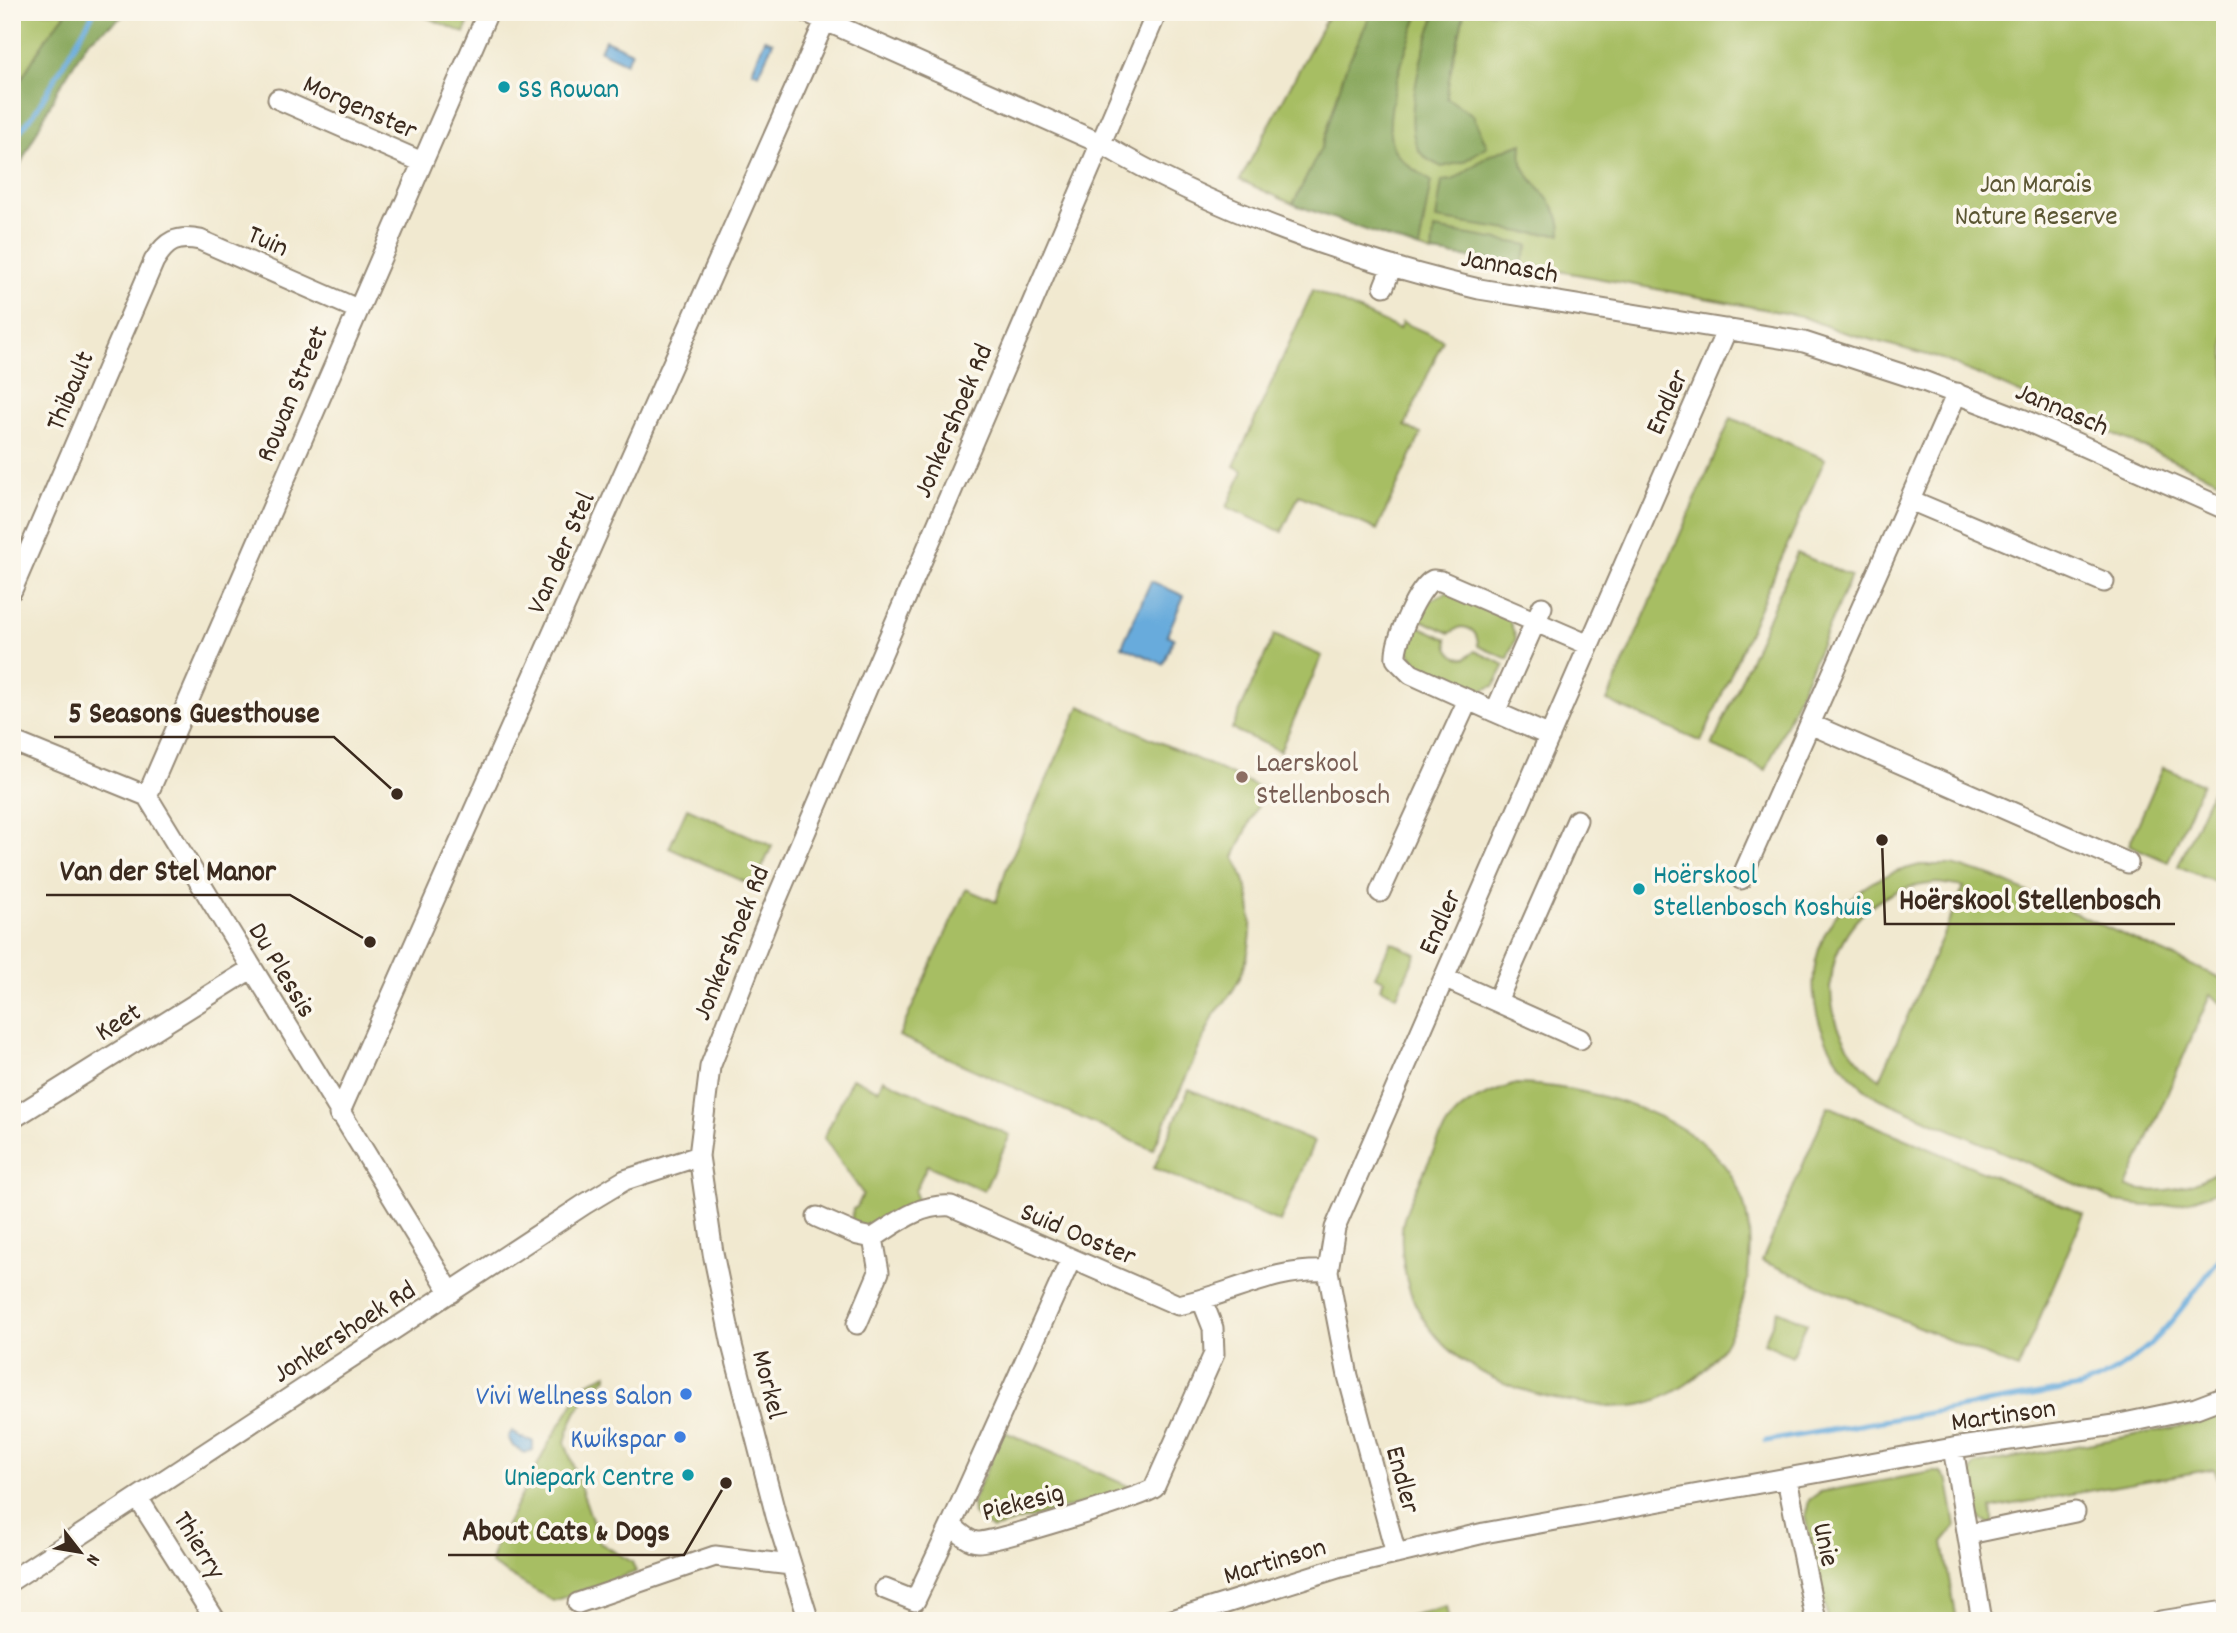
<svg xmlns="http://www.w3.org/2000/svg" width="2237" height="1633" viewBox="0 0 2237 1633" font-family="Dekko,sans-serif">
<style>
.green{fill:#a7be63;stroke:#717440;stroke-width:2;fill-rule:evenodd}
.forest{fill:#85a559;stroke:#60683c;stroke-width:2}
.water{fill:#67abdc;stroke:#516a7d;stroke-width:2}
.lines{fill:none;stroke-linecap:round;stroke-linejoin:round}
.stream{stroke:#67abdc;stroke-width:5}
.minor-casing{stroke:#968a77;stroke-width:23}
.minor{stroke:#fff;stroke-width:19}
.culture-dot{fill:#0f9aa8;stroke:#fbf7ec;stroke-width:2.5}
.education-dot{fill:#8d6e63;stroke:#fbf7ec;stroke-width:2.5}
.shop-dot{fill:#3f7fe0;stroke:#fbf7ec;stroke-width:2.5}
.labels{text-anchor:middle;stroke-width:7;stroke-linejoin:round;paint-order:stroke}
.culture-label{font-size:28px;fill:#0d838f;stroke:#fbf7ec;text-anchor:start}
.street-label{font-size:28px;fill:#3b2a1e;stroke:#fbf7ec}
.park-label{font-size:28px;fill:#5b5633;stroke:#fbf7ec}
.education-label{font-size:28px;fill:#785e54;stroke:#fbf7ec;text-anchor:start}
.shop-label{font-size:28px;fill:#366cbe;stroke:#fbf7ec;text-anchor:end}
.leader{fill:none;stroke:#3b2a1e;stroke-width:2.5}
.callout-dot{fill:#3b2a1e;stroke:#fbf7ec;stroke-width:2.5}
.callout-label{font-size:30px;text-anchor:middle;font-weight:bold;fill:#3b2a1e;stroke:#fbf7ec;stroke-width:7;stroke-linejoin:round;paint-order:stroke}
</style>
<rect width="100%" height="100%" fill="#fbf7ec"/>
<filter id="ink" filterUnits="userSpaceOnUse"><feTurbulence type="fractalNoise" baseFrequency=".0143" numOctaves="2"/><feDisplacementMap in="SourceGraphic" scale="14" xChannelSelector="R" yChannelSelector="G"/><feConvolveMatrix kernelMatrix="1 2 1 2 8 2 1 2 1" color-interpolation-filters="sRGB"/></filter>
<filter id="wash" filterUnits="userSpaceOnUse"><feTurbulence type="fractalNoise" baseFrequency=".00686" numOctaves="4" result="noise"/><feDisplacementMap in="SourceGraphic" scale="28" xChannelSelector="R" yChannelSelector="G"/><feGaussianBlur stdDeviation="1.57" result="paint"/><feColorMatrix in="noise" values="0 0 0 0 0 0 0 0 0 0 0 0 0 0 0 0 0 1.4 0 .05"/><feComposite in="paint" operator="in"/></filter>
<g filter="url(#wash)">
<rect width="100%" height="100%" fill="#f1e9d0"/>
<path class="green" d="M12 12H67L47 37 12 94Z
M414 12H473L464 33Z
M1330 12H2225V483L1942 359 1839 331 1801 316 1522 264 1432 253 1293 204 1240 180Z
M1313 290 1399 329 1402 322 1443 340 1405 426 1421 434 1377 530 1299 495 1282 532 1227 507 1243 471 1234 466Z
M1731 418 1825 459 1701 742 1607 701Z
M1797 553 1851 576 1766 770 1712 746Z
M1448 592 1509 619 1516 638 1508 659 1478 646C1478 633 1472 627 1460 627L1450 633 1419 619 1430 600Z
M1416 625 1447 639C1447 651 1453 658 1466 658L1475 651 1505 665 1494 686 1477 692 1419 667 1408 650Z
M1274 635 1322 656 1280 751 1232 729Z
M1080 706 1265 790 1234 857C1262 907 1256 972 1215 1013L1153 1150 899 1036 966 889 996 902 1006 870Z
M2163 767 2202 784 2168 862 2129 845Z
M2213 788 2225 793V867L2217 883 2178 866Z
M687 808 772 846 754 886 669 848Z
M1920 865H1952L1989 875 2225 980V1006L2210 995 2127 1187C2161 1196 2197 1188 2225 1165V1186C2189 1206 2156 1211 2115 1201L1876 1097C1802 1047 1788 943 1865 887 1882 875 1900 870 1920 865ZM1938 883 1964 887 1880 1079C1812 1031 1814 933 1891 894 1906 886 1922 885 1938 883Z
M1391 942 1416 954 1397 996 1380 988 1384 980 1375 976Z
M852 1078 878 1090 883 1079 1010 1135 984 1191 927 1165 915 1191 917 1201 869 1229 851 1222 853 1209 857 1207 863 1194 824 1138Z
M1516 1084C1581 1085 1683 1111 1724 1165 1750 1198 1753 1242 1747 1282 1741 1318 1724 1355 1695 1378 1648 1414 1619 1409 1564 1400 1473 1384 1397 1332 1402 1230 1403 1212 1417 1187 1425 1170 1450 1113 1455 1104 1516 1084Z
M1189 1089 1314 1142 1280 1222 1154 1168Z
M1828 1106 2084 1214 2018 1369 1762 1261Z
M1778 1310 1807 1323 1792 1356 1764 1343Z
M607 1374V1378C585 1392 572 1416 565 1442L600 1543 632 1562 636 1572 553 1601 491 1564 494 1548 550 1441 585 1384Z
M2225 1412V1497L2214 1469 1991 1508 1994 1525C1969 1520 1972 1501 1968 1479L1975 1465 2199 1423Z
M1003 1431 1133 1488 993 1529 973 1514 972 1503Z
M1932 1472H1940L1948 1481 1956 1526 1943 1542 1956 1621H1828L1805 1517 1809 1500 1820 1492Z
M1446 1606 1449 1621H1392Z"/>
<path class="forest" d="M67 12H129L88 41 57 91 12 181V94L47 37Z
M1372 12H1420C1408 41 1379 120 1394 149 1401 163 1418 172 1431 181L1419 249 1293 204 1322 146 1346 67Z
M1437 12H1464C1460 41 1448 68 1447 98L1473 115 1487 146 1463 162 1442 167C1432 162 1422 158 1417 147 1403 115 1424 43 1437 12Z
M1522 143C1522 150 1520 160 1523 166 1535 190 1562 204 1561 234L1528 233 1436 219 1442 181 1453 180 1488 156Z
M1434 229 1529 245 1522 264 1432 253Z"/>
<path class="water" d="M765 39 773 42 759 74 752 71Z
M605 40 632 52 626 63 600 51Z
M1151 581 1184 596 1167 635 1174 638 1163 664 1122 646Z
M512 1431 521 1438 533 1441V1450L524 1453 513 1446 508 1437Z"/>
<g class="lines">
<path class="stream" d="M12 141 34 114 94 12
M1766 1441 2080 1387C2151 1363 2180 1308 2225 1252"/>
</g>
</g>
<g filter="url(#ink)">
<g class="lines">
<defs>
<path id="minor" d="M806 12 1102 144C1210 209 1356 261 1479 289L1804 342 1926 382 2022 419 2225 509
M278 99 422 162
M1384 286 1392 266
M1910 500 2104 582
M12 590 154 261C166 241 177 235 200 240L357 309
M1542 607 1495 712 1411 674 1396 659C1394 642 1418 587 1433 580L1441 581 1589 645
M1495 712 1550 736
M1810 724 2128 863
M12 741 147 796 451 1293
M147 796 488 12
M1741 879 1957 393
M1380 892 1468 700
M1444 978 1580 1039
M1497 1001 1577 820
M339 1114 829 12
M12 1119 251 969
M817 1217 858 1235 873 1238C898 1222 919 1204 951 1206L1178 1305C1231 1295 1271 1268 1328 1271
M1071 1259 951 1525C959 1532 968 1542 978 1542 994 1542 1144 1497 1154 1488L1214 1354 1213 1328 1202 1300
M857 1324 879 1272 873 1238
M1953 1448 1982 1621
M1787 1479 1816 1621
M138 1498 216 1621
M1969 1534 2075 1512
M1396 1554 1348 1376 1335 1309 1328 1271 1335 1228 1727 329
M12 1580 585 1204 625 1180 699 1156
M885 1589 915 1601 951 1525
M578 1603 715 1556 791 1565
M809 1621 776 1516 732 1345 713 1253 699 1156 710 1067 769 917 1157 12
M1169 1621 1341 1567 1484 1533 1953 1448 2115 1425 2196 1408 2225 1397
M2161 1621 2225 1611"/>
</defs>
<use href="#minor" class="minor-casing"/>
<use href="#minor" class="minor"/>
</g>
</g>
<g class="culture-dot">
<circle cx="504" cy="87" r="7"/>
<circle cx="1639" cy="889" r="7"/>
<circle cx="688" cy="1475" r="7"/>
</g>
<circle class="education-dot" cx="1242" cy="777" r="7"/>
<g class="shop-dot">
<circle cx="686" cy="1394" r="7"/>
<circle cx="680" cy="1437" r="7"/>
</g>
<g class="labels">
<g class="culture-label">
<text x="518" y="97">SS Rowan</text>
<text x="1653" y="883">Hoërskool<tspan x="1653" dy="32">Stellenbosch Koshuis</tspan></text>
<text x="674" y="1485" text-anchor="end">Uniepark Centre</text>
</g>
<g class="street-label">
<text transform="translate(361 105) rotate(24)" y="10">Morgenster</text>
<text transform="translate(269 239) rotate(24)" y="10">Tuin</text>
<text transform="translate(1510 264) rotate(10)" y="10">Jannasch</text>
<text transform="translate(68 390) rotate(-67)" y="10">Thibault</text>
<text transform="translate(290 393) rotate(-67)" y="10">Rowan Street</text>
<text transform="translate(1665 401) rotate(-66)" y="10">Endler</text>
<text transform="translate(2063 407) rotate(23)" y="10">Jannasch</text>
<text transform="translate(951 420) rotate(-67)" y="10">Jonkershoek Rd</text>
<text transform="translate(559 552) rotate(-66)" y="10">Van der Stel</text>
<text transform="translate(1438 921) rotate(-66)" y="10">Endler</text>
<text transform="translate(729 942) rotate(-68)" y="10">Jonkershoek Rd</text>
<text transform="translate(284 969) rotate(59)" y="10">Du Plessis</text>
<text transform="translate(117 1020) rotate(-32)" y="10">Keet</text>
<text transform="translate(1079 1232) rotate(23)" y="10">Suid Ooster</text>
<text transform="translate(343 1330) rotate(-33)" y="10">Jonkershoek Rd</text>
<text transform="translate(771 1384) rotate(76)" y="10">Morkel</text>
<text transform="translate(2003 1413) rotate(-8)" y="10">Martinson</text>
<text transform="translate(1405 1479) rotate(75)" y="10">Endler</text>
<text transform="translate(1022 1500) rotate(-15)" y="10">Piekesig</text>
<text transform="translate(201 1544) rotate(58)" y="10">Thierry</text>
<text transform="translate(1828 1544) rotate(78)" y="10">Unie</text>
<text transform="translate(1274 1559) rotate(-17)" y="10">Martinson</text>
</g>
<g class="park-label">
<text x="2036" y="192">Jan Marais<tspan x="2036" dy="32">Nature Reserve</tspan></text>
</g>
<g class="education-label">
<text x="1256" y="771">Laerskool<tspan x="1256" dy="32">Stellenbosch</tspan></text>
</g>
<g class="shop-label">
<text x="672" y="1404">Vivi Wellness Salon</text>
<text x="666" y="1447">Kwikspar</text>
</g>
</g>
<path class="leader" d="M397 794L334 737H54M370 942L290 895H46M1882 840L1885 924H2175M726 1483L684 1555H448"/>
<g class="callout-dot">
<circle cx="397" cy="794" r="7"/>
<circle cx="370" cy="942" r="7"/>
<circle cx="1882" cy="840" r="7"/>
<circle cx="726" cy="1483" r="7"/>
</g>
<g class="callout-label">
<text x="194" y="722">5 Seasons Guesthouse</text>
<text x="168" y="880">Van der Stel Manor</text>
<text x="2030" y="909">Hoërskool Stellenbosch</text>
<text x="566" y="1540">About Cats &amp; Dogs</text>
</g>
<rect width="2237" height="1633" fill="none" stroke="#fbf7ec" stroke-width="42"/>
<g transform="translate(80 1552) rotate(121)" stroke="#fbf7ec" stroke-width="5" paint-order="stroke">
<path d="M0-5L12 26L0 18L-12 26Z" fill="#3b2a1e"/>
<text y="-10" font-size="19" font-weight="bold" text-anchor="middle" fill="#3b2a1e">N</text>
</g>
</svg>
